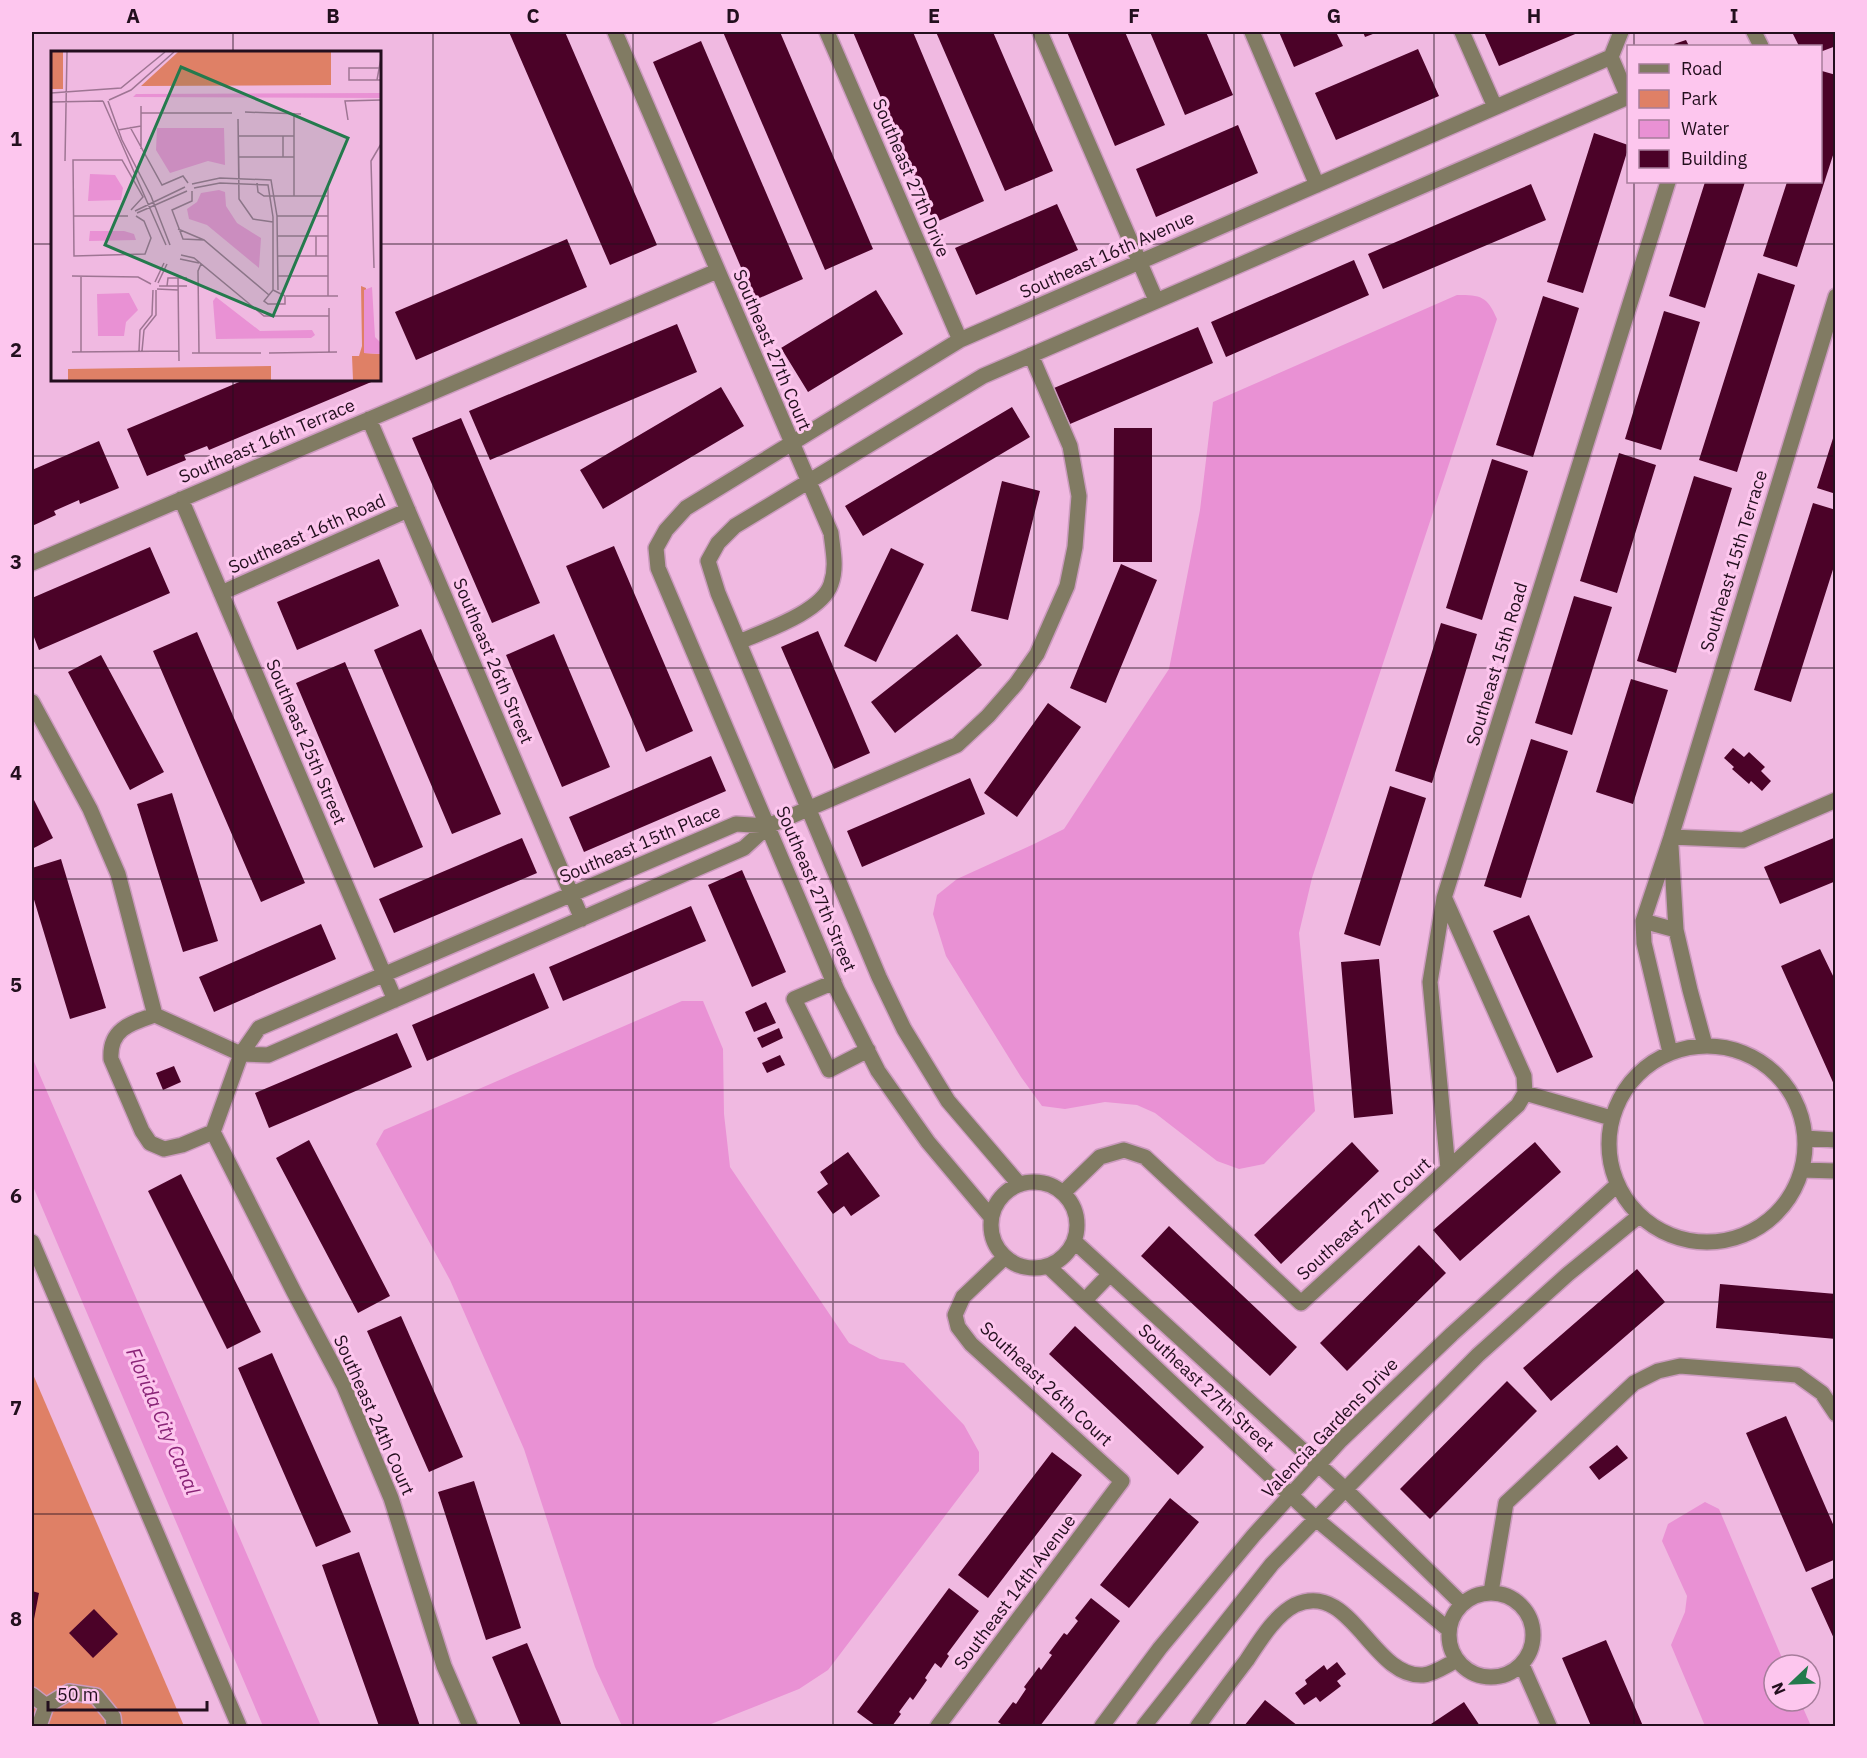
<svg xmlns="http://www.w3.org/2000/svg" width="1867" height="1758" viewBox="0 0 1867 1758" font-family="'IBM Plex Sans',sans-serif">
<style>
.green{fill:#df8066}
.water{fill:#e991d4}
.building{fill:#4b0228}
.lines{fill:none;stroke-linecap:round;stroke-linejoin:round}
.minor-casing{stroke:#cb9abe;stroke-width:18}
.minor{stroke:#817b63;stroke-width:15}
.grid{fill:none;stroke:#230f1e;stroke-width:1.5;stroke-opacity:0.55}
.labels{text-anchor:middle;stroke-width:6;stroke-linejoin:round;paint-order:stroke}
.street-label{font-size:18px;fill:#230f1e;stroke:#fdc6ee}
.water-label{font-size:20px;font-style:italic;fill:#8a2477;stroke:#fdc6ee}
.inset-road{fill:none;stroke:#9e7593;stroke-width:1.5}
.view{fill:#247a4d;fill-opacity:0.15;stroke:#247a4d;stroke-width:3}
.inset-edge{fill:none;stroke:#230f1e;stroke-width:3}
.neatline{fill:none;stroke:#230f1e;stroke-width:2}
.grid-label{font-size:20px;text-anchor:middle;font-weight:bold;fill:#230f1e}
</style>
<rect width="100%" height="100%" fill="#f0b9e1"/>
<path class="green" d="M32 1372 184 1726H32Z"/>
<path class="water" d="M1457 295C1481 295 1487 296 1497 319L1312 878 1299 933 1315 1111 1264 1164 1239 1169 1217 1161 1155 1113 1137 1105 1105 1102 1065 1109 1042 1106 1021 1077 946 956 933 914 937 895 957 879 1034 844 1064 829 1169 669 1200 510 1213 402Z
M682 1001H703L723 1049 724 1114 730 1167 849 1343 880 1359 904 1363 964 1425 979 1452V1471L828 1670 799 1689 706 1726H622L595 1667 524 1449 450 1280 376 1144 384 1130Z
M32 1057 321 1726H263L32 1184Z
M1705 1502 1719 1509 1785 1665H1774V1701H1800L1811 1726H1705L1671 1645 1685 1612 1687 1596 1662 1541 1668 1524Z"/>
<path class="building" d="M509 32H565L657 245 610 265Z
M723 32H780L873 249 825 270Z
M853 32H913L984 201 934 223Z
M936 32H993L1053 171 1005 191Z
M1067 32H1125L1165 125 1115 146Z
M1150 32H1206L1233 95 1185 115Z
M1279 32H1336L1343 46 1294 67Z
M1363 32H1378L1365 37Z
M1484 32H1580L1499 66Z
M1792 32H1836V46L1820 52V46H1799Z
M1686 40 1689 46H1675L1674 44Z
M701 41 803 279 755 300 653 62Z
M1418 49 1439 96 1336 140 1315 93Z
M1822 71 1836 75V146L1797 267 1763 256 1787 182H1820Z
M1238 125 1258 173 1156 217 1136 169Z
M1594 133 1628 145V149L1583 293 1547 282Z
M1705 182H1745L1705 308 1669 296Z
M1531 184 1546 220 1383 289 1368 254Z
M1057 204 1078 250 976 295 955 248Z
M567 239 587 287 416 360 395 312Z
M1354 260 1369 295 1226 357 1211 322Z
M1758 273 1795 285 1737 472 1699 460Z
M876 290 903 334 808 392 781 348Z
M1543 296 1579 308 1533 457 1496 445Z
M1664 311 1700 322 1661 450 1625 439Z
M677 324 697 372 490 460 469 411Z
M1198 327 1213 363 1070 424 1054 388Z
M244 380H376L209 450 207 446 184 455 186 460 147 476 127 429Z
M721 387 744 426 603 509 580 470Z
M1012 407 1030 437 863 536 845 506Z
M461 418 540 603 492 623 412 438Z
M1114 428H1152V562H1113Z
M1836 429V494L1817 488Z
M99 441 119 488 80 504 79 500 54 511 56 515 32 526V470Z
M1619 453 1656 465 1617 593 1580 581Z
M1492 459 1528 471 1482 620 1446 608Z
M1694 476 1732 488 1676 673 1637 661Z
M1002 481 1040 491 1008 620 971 611Z
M1813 503 1836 510V560L1791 702 1754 690Z
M614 546 693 731 646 752 566 566Z
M150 547 170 593 39 650 32 632V598Z
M891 548 924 564 876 662 844 646Z
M379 559 399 606 297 650 277 602Z
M1121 564 1157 580 1106 703 1070 688Z
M1574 596 1612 607 1572 735 1535 723Z
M1441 623 1477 634 1432 783 1395 771Z
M421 629 501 814 452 834 374 650Z
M818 631 870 753 834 769 781 647Z
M197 632 305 883 261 902 153 651Z
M554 634 610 767 562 787 506 655Z
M957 634 982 665 895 733 871 702Z
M101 655 164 772 130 790 68 672Z
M345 662 423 847 374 868 296 683Z
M1631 679 1668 690 1633 804 1596 792Z
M1048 703 1081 727 1017 817 984 793Z
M1531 739 1568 751 1521 898 1484 886Z
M1733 748 1744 757 1749 752 1765 767 1761 771 1771 781 1762 791 1751 781 1749 784 1732 769 1734 767 1724 758Z
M711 756 726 791 584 852 569 817Z
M970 778 985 814 862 867 847 831Z
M1390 786 1426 798 1380 946 1344 934Z
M172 793 218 941 183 952 137 804Z
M32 796 53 838 32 849Z
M1836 837V881L1780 904 1764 867Z
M522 838 537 873 394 933 379 899Z
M61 859 106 1008 70 1019 32 893V868Z
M742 870 786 972 752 987 708 885Z
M691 906 706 941 563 1001 549 967Z
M1529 915 1593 1057 1557 1073 1493 931Z
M321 924 336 959 214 1012 199 977Z
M1820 949 1836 982V1089L1781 966Z
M1379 959 1393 1114 1354 1118 1341 962Z
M534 973 549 1008 427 1061 412 1025Z
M766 1002 776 1023 754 1032 745 1012Z
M779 1028 783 1038 762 1048 757 1038Z
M397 1033 412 1067 269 1128 255 1093Z
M780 1055 785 1065 767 1073 762 1063Z
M174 1066 181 1082 163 1090 156 1073Z
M309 1140 390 1296 358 1313 276 1158Z
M1352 1142 1379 1171 1281 1264 1254 1235Z
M1535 1142 1561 1172 1460 1261 1433 1230Z
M848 1152 880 1196 851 1216 844 1206 833 1214 817 1192 828 1184 820 1172Z
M181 1174 261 1332 227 1349 148 1191Z
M1169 1226 1297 1347 1270 1376 1141 1256Z
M1419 1245 1446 1273 1347 1371 1320 1343Z
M1637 1269 1665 1302 1551 1401 1523 1368Z
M1720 1284 1836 1294V1339L1716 1328Z
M401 1316 463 1457 429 1472 367 1331Z
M1075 1326 1204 1447 1178 1475 1049 1354Z
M272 1353 351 1532 316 1547 238 1368Z
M1507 1381 1537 1411 1430 1519 1400 1489Z
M1786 1416 1836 1531V1559L1806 1572 1746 1433Z
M1617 1445 1628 1458 1599 1480 1589 1467Z
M1052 1452 1082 1475 988 1598 958 1575Z
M474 1481 521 1628 486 1640 438 1492Z
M1170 1498 1199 1522 1129 1608 1100 1585Z
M359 1552 420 1726H379L322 1565Z
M1836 1577V1643L1811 1588Z
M949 1588 979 1611 947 1654 949 1656 941 1668 935 1663 925 1678 927 1680 913 1700 910 1697 899 1712 901 1714 892 1726H876L857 1712Z
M32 1591 39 1593 34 1619H32Z
M1091 1598 1120 1621 1040 1726H1004L998 1722 1013 1702 1016 1704 1026 1689 1024 1687 1039 1667 1041 1670 1052 1655 1049 1653 1064 1633 1067 1635 1078 1621 1075 1618Z
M94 1609 118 1634 93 1658 69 1633Z
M1606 1640 1643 1726H1591L1562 1658Z
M527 1643 562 1726H521L492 1657Z
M1337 1662 1346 1674 1337 1681 1341 1686 1320 1702 1316 1697 1304 1705 1295 1693 1307 1684 1305 1680 1324 1665 1327 1670Z
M1265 1700 1298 1726H1244Z
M1464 1702 1480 1726H1428Z"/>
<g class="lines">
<defs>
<path id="minor" d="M615 32 831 533C833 551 837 567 831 584 822 612 764 631 739 642
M827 32 960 340
M1040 32 1156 300
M1252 32 1317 185
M1462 32 1495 107
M1621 32 1611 57 1628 97
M1754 32 1761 46
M369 419 582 919
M181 499 395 1000
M32 563 717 271
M221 593 408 510
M32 702 90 809 118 874 155 1015
M768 826 736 824 259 1028 241 1054 268 1055 744 848 768 826 957 745 988 716 1016 684 1037 654 1067 586 1075 547 1079 496 1070 446 1031 355
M1671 837 1743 840 1836 800
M1671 846 1676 930 1690 990 1705 1045
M1643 921 1676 930
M834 982 794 999 829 1070 868 1050
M155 1015 241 1054 213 1132 182 1145 164 1149 150 1143 142 1131 111 1059C109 1029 131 1023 155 1015Z
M1609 1144a98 98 0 1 1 196 0a98 98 0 1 1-196 0Z
M1670 1052 1644 943 1643 921 1671 837 1836 296
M1525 1093 1611 1118
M213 1132 294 1292 344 1386 391 1498 444 1666 470 1726
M1805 1138 1836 1140
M1448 1169 1430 982 1444 898 1668 182
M1802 1170 1836 1171
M991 1225a43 43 0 1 1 86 0a43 43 0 1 1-86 0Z
M1019 1184 948 1101 904 1029 879 977 718 593 708 561 718 543 735 526 983 376 1628 97
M1063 1193 1100 1157 1124 1150 1145 1157 1301 1303 1518 1105 1525 1093 1524 1076 1445 899
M991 1217 928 1142 878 1071 837 990 658 568 656 548 666 530 686 508 960 340 1611 57
M1074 1241 1345 1489 1462 1604
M32 1242 239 1726
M1048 1266 1316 1519 1449 1630
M1085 1300 1110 1274
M1491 1592 1506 1503 1634 1383 1658 1371 1680 1366 1797 1375 1822 1393 1836 1414
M1449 1635a42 42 0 1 1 84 0a42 42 0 1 1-84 0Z
M1522 1665 1549 1726
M32 1695 46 1706
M39 1726 46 1706 69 1692 96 1696 113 1717 114 1726
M938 1726 1122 1481 971 1344 958 1327 955 1315 963 1297 1005 1257
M1102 1726 1160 1648 1254 1535 1341 1440 1452 1334 1617 1185
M1144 1726 1272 1564 1316 1519 1478 1355 1568 1274 1639 1216
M1198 1726C1214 1704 1230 1682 1247 1660 1259 1642 1275 1615 1295 1605 1351 1579 1372 1678 1423 1675 1434 1674 1447 1665 1457 1660"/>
</defs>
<use href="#minor" class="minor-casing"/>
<use href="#minor" class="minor"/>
</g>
<path class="grid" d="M233 32V52M433 32V1726M633 32V1726M833 32V1726M1034 32V1726M1234 32V1726M1434 32V1726M1634 32V46M1634 182V1726M32 244H52M380 244H1836M233 380V1726M32 456H1836M32 668H1836M32 879H1836M32 1090H1836M32 1302H1836M32 1514H1836"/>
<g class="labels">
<g class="street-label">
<text transform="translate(911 178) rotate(67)" y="6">Southeast 27th Drive</text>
<text transform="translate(1107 255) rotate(-24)" y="6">Southeast 16th Avenue</text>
<text transform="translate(772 350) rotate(67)" y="6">Southeast 27th Court</text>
<text transform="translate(267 441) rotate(-23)" y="6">Southeast 16th Terrace</text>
<text transform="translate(307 534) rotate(-24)" y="6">Southeast 16th Road</text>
<text transform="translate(1734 561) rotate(-73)" y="6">Southeast 15th Terrace</text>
<text transform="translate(493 661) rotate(67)" y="6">Southeast 26th Street</text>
<text transform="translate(1497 664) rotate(-73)" y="6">Southeast 15th Road</text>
<text transform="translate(306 742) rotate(67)" y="6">Southeast 25th Street</text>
<text transform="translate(640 844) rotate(-23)" y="6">Southeast 15th Place</text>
<text transform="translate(816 889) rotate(67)" y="6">Southeast 27th Street</text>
<text transform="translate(1364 1219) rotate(-42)" y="6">Southeast 27th Court</text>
<text transform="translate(1046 1384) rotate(43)" y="6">Southeast 26th Court</text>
<text transform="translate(1206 1388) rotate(43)" y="6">Southeast 27th Street</text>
<text transform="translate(374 1415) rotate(66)" y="6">Southeast 24th Court</text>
<text transform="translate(1330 1428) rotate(-46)" y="6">Valencia Gardens Drive</text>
<text transform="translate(1015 1592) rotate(-53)" y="6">Southeast 14th Avenue</text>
</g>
<g class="water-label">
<text transform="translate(163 1421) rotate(67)" y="7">Florida City Canal</text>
</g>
</g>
<g transform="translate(51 51)">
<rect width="330" height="330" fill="#f0b9e1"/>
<path d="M0 1H12V38H0ZM127 1H280V34L90 35ZM310 235 315 237 313 302 330 303V329H302L301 305H308L311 295ZM220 315V329H17V318Z" fill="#df8066"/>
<path d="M330 42V47L82 46 85 43ZM173 77 174 114 157 110 119 122 105 99 106 77ZM39 123 64 124 72 137 70 149 37 150ZM168 139 174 141 175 155 186 172 210 187 208 217 156 174 138 168 136 158 146 151 150 142ZM39 180H73L83 183 85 189 38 190ZM321 236 324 286 330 292V303L313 302V239ZM78 242 87 259 75 271 73 285H47L46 243ZM165 246 209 280 261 279 264 284 260 287 165 288 162 250Z" fill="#e991d4"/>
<path class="inset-road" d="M328 17H298V29H330M326 29 330 7M0 42 70 37 114 1M58 49 80 39 123 1M52 50 115 194M57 50 71 89 100 145 119 194M0 51 52 50M90 55V98M194 61 250 63M90 62H181M243 62V145M187 68 188 148 202 168 222 171M187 68 188 127M297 69 294 50 330 49M79 76 111 134 132 125 137 132M67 79 90 75M188 85H243M232 85V106M188 106H243M14 110 16 1M206 132 207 141 213 145H277M141 133 169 127 220 129 226 165 227 239M277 136V245M143 137 169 132 217 134 222 166V239L213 250 217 253H234V245L222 239M141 140V150L121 159 132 188 153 189M80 159 92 146 71 109H22L23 205 94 203 100 187 93 170 85 165M84 160 134 136M86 162 136 140M22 165H77M226 165H277M127 178 153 189 218 244M227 185H277M265 185V205M130 204 143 207 213 265H278M227 205H277M129 208 148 212M323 217 320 110 330 93M21 225 87 226 100 233M227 225H277M30 226V301M127 227 128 310M104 231 113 212M107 232 116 213M108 235H136M116 235 117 227H136M106 238 127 239M235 245H287M278 257V301M88 300 89 279 101 264 102 239M91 300 93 279 105 264V239M21 301 128 300M141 302H210M148 302 147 220 150 213M218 302 286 301"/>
<path class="view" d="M130 16 297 87 222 265 54 194Z"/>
<rect width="330" height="330" class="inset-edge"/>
</g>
<rect width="1867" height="1758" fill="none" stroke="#fdc6ee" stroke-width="66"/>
<rect x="1627" y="45" width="195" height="138" fill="#fdc6ee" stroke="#a67d9b" stroke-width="1.5"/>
<rect x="1639" y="64" width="30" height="9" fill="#817b63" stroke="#a67d9b" stroke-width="1.5"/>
<text x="1681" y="75" font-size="18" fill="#230f1e">Road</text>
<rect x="1639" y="90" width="30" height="18" fill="#df8066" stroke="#a67d9b" stroke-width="1.5"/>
<text x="1681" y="105" font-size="18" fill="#230f1e">Park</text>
<rect x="1639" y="120" width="30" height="18" fill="#e991d4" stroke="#a67d9b" stroke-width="1.5"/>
<text x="1681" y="135" font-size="18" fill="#230f1e">Water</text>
<rect x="1639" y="150" width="30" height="18" fill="#4b0228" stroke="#a67d9b" stroke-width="1.5"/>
<text x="1681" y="165" font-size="18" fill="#230f1e">Building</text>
<g transform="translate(1792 1683) rotate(247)"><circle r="28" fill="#fdc6ee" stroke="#a67d9b" stroke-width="1.5"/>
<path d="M0-4.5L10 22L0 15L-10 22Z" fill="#247a4d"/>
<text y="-9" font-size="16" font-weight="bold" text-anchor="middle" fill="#230f1e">N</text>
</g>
<path d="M48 1701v9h159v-9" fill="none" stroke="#230f1e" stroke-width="3"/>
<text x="57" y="1701" font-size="18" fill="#230f1e" stroke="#fdc6ee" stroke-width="4.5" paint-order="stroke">50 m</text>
<rect x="33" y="33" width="1801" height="1692" class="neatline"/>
<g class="grid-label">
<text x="133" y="23">A</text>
<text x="333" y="23">B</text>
<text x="533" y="23">C</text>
<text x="733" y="23">D</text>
<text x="934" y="23">E</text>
<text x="1134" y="23">F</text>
<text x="1334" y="23">G</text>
<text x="1534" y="23">H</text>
<text x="1734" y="23">I</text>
<text x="16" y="146">1</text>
<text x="16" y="357">2</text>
<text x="16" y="569">3</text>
<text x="16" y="780">4</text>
<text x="16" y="992">5</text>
<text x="16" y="1203">6</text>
<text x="16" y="1415">7</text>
<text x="16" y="1626">8</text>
</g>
</svg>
